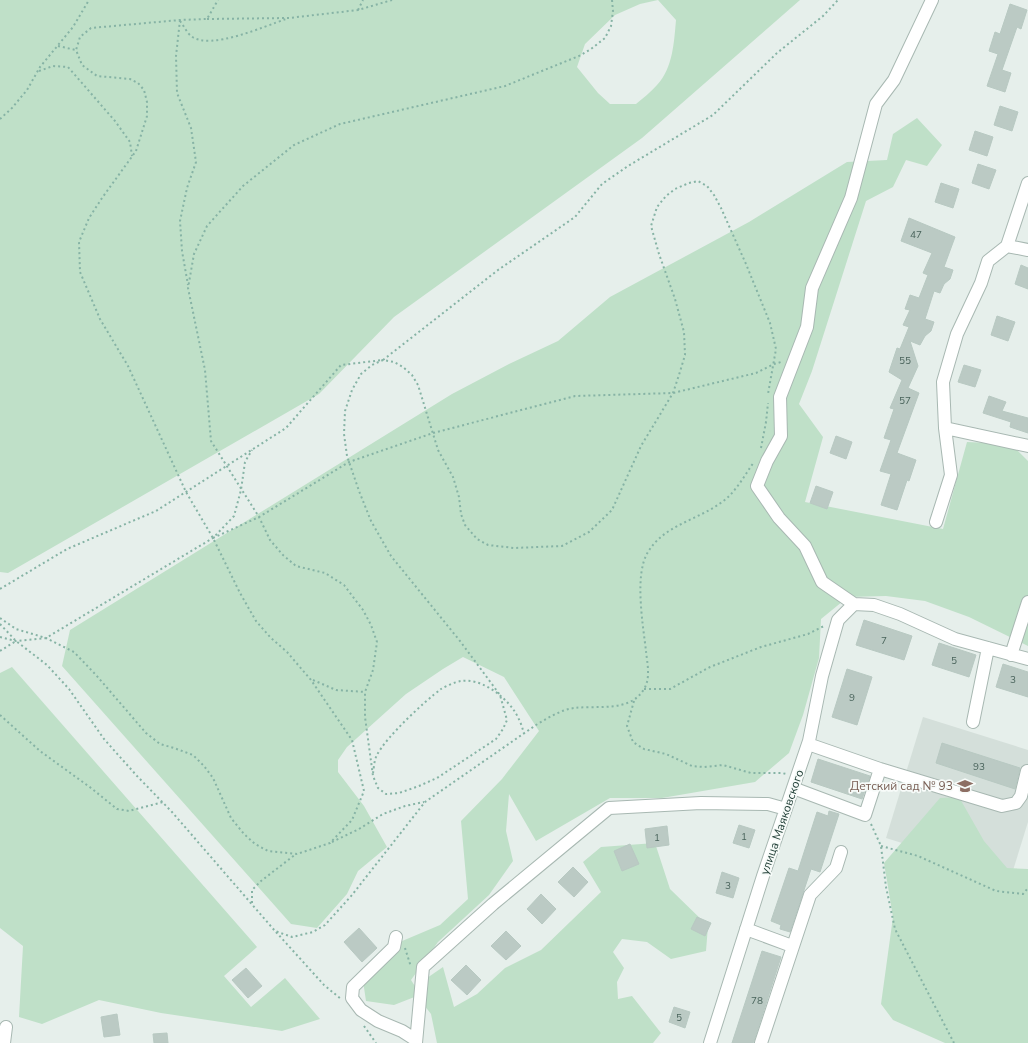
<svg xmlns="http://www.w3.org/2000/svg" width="1028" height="1043" viewBox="0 0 1028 1043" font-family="'Nunito Sans',sans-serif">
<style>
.built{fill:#d4dfda}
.green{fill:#bfe0c8;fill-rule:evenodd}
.building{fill:#bbcac4;stroke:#b8c9c2}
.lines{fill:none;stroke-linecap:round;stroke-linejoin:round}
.minor-casing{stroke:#a8b8b2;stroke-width:14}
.path{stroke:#86b3a5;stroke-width:2;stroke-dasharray:2 3;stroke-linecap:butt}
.minor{stroke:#fff;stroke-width:12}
.labels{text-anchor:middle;stroke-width:3.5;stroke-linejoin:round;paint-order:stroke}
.number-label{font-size:10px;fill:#4a645c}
.education-label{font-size:12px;fill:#785e54;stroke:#f7fbf9;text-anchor:end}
.street-label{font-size:12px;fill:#24423a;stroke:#f7fbf9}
</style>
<rect width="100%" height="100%" fill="#e6efeb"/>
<path class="built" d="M923 717 1028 750V822L1011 877 886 838Z"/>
<path class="green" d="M0 0H800L642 138 394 317 319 394 8 573 0 572ZM658 0 676 20C674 42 673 68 657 85 651 92 643 98 636 104H610L598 93 577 67 585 44 615 15 640 4Z
M917 118 942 145 927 166 906 160 893 187 866 201 812 371 799 404 823 437 805 502 943 529 967 442 1011 444 1028 461V646L969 617 925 601 886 596 848 597 821 619 819 658 803 715 789 753 755 782 662 798H610L536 841 509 794 506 831 513 861 489 895 438 942 411 980 420 994 427 978 443 967 454 1007 477 994 505 968 541 950 601 892 583 862 601 847 655 843 670 889 708 926 706 951 671 959 647 942 622 939 613 952 624 968 617 982 618 999 632 996 661 1033 653 1043H437L431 1014 417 996 394 1005 366 1001 362 974 388 947 440 925 468 899 461 821 502 779 539 731 504 677 463 657 443 669 406 694 347 747 338 760V772L364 806 387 847 358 871 347 894 317 928 291 924 62 666 70 630 452 394 509 364 558 341 610 297 749 222 847 162 887 160 893 134Z
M12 667 257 947 224 976 251 1007 285 978 320 1019 282 1031 161 1013 99 1000 42 1024 19 1017 23 946 0 928V673Z
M959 797 984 841 1007 868 1028 869V1043H945L893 1020 881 1004 893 917 884 863 940 798Z"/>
<path class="building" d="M1010 4 1027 10 1021 29 1017 27 1002 70 1011 73 1005 92 987 86 998 54 989 51 995 32 1000 34Z
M1000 106 1018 112 1012 131 994 125Z
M975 131 993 137 987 156 969 150Z
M978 164 996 170 989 189 972 183Z
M941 183 959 189 953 208 935 202Z
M909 218 955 237 944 267 953 270 950 279 944 284 940 293 934 291 925 319 934 322 931 331 925 336 920 345 910 341 918 366 908 388 919 393 897 453 916 460 909 481 907 480 897 510 881 505 891 474 880 471 891 440 884 438 894 409 890 408 902 380 889 372 897 348 900 349 909 327 903 325 910 310 905 309 910 295 919 298 928 275 923 273 932 253 901 241Z
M1021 265 1028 268V289L1015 284Z
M997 316 1015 322 1008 341 991 335Z
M964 365 981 370 975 387 958 382Z
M989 396 1006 402 1002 411 1028 418V433L1010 427 1011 422 983 413Z
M836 436 852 442 846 459 830 453Z
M816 486 833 492 827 509 810 503Z
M864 620 912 636 904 660 856 645Z
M939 643 976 655 969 677 932 665Z
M1003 664 1028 672V697L996 687Z
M847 669 872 677 857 725 832 717Z
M942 743 1020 768 1015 789 936 763Z
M818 759 870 776 862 799 811 782Z
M829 811 839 814 820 872 811 869 790 932 780 929 781 925 771 921 789 868 798 871 817 812 828 816Z
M739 825 755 830 749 848 733 843Z
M667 826 669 845 647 848 645 829Z
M630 844 639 864 622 871 614 851Z
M573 867 588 882 574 897 558 882Z
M722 872 739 878 733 898 716 893Z
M541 894 556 909 542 924 527 909Z
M697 917 711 923 705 936 691 929Z
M359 928 377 948 362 962 344 942Z
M506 931 521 946 506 960 491 946Z
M762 951 781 957 754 1041 753 1043H732Z
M466 965 481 980 467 995 451 980Z
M246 968 262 986 248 998 232 980Z
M674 1007 690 1012 685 1028 669 1022Z
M117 1014 120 1035 104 1037 101 1017Z
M167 1033 168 1043H154L153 1034Z"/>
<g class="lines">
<defs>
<path id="minor" d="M1028 183 1007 246 988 261 981 283 957 334 943 382 945 428 1028 446
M1007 246 1028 250
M936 522 951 475 945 428
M854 604 822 582 805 546 779 518 757 486 767 461 781 436 780 397 807 327 812 288 851 198 876 104 894 80 932 0
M854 604 874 605 900 614 955 639 1028 659
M1011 655 1028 602
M973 722 988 648
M808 744 880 769 1002 806 1016 803 1021 796 1027 771
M793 788 865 815 880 769
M746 929 792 946
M396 937 394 947 353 987 352 998 361 1010 378 1021 402 1031 416 1040
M4 1043 6 1027
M416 1043 423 967 493 904 609 808 701 803 768 804 786 809
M710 1043 763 876 809 741 822 676 838 620 854 604
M761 1043 810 895 836 868 841 852"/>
</defs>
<use href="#minor" class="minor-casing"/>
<path class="path" d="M612 0 613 11 611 26 605 38 591 49 579 56 505 86 340 124 294 145 243 186 207 226 194 254 188 288 205 370 211 441 259 517 270 540 283 555 296 566 325 573 344 585 363 610 371 625 377 642 373 670 365 692V717L373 776 378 788 386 794 399 793 419 786 437 778 496 739 503 729 507 720 500 695 460 641 391 556 371 521 359 491 347 456 344 434 345 411 352 390 361 374 372 365 383 360 394 362 403 367 412 375 418 385 438 450 453 477 459 497 461 514 465 525 477 539 488 545 514 548 562 546 589 532 612 510 641 446 673 393 679 375 685 355 684 332 675 299 659 254 651 226 657 207 666 196 675 189 689 183 698 181 707 186 714 195 721 208 746 264 770 323 776 349 768 394
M358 10 363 0
M207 19 289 18 358 10 392 0
M180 20 176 56 177 93 191 128 196 162 187 188 180 221 182 251 188 285
M180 21C184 26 187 33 191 36 210 51 265 26 286 19
M58 46 76 50
M39 71 53 66 68 67 115 121 130 142 132 156
M0 119 12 108 27 90 40 67 73 27 89 0
M761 448 766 422 768 403
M213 538 259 517 349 462 433 433 575 396 673 393 756 373 774 364 781 362
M0 589 67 549 156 511 286 428 341 365 383 360 498 270 575 217 602 184 628 166 713 115 777 53 823 16 838 0
M0 618 16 629 46 638 74 652 96 675 146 733 160 744 174 748 193 755 204 766 213 778 231 818 244 834 255 844 268 851 297 854 330 843 352 820 364 791 352 740 311 680 287 652 271 638 256 621 240 593 213 538 186 492 128 366 100 319 80 272 79 242 89 218 102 198 136 151 147 116V102L144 90 138 83 130 79 97 76 82 65 76 50 80 37 91 28 180 20 207 19 218 0
M0 624 16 641 47 665 69 689 104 739 137 776 172 812 275 931 292 937 313 932 325 925 352 895 425 802 536 725C548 718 560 710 574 708 597 705 630 713 644 689 651 678 647 662 646 651 643 625 634 574 648 552 664 525 698 520 722 502 736 492 744 476 754 462
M0 637 16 641 46 638 213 538 234 516 241 490 245 462 252 450
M0 651 16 641
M313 680 336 690 365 692
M644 689H670L710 667 761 647 808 634 824 626
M634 701 627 726 633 742 644 749 666 754 692 766 704 767 723 765 751 773H782L786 774
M0 715 40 751 91 788 117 809 129 811 163 802
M373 773C374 768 374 760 377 755 386 737 425 701 441 689 446 686 455 682 461 681 480 678 502 694 513 709 518 716 522 725 524 734
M871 824 881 846 886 887 895 929 954 1043
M332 842 359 829 383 814 405 806 424 802
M881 846 918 856 996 891 1023 894 1028 888
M252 903V890L261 881 296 854
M276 932 324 985 341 999
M405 948 411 967
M364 1026 376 1043"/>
<use href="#minor" class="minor"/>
</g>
<defs>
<symbol id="school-bare" viewBox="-9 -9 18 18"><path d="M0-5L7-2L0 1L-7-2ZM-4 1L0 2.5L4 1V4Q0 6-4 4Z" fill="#8d6e63" stroke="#f7fbf9" stroke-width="2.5" paint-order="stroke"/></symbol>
</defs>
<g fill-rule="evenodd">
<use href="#school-bare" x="954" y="775" width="22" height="22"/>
</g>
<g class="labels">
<g class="number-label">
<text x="916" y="238">47</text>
<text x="905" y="364">55</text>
<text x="905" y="404">57</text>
<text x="884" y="644">7</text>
<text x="954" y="664">5</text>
<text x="1013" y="683">3</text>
<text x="852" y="701">9</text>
<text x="979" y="770">93</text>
<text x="744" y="840">1</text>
<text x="657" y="841">1</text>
<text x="728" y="889">3</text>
<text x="757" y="1004">78</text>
<text x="679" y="1021">5</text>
</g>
<g class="education-label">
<text x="953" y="790">Детский сад № 93</text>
</g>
<g class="street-label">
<text transform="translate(782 822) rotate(-71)" y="4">улица Маяковского</text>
</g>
</g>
</svg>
